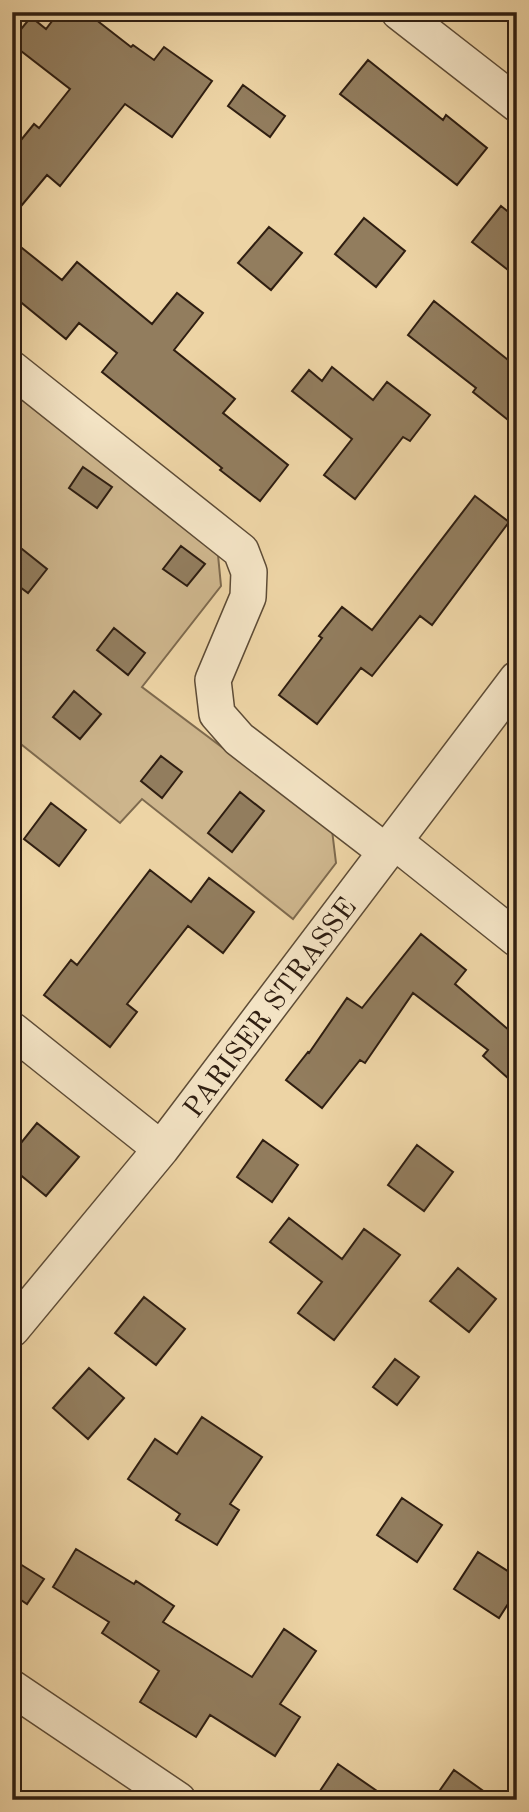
<svg xmlns="http://www.w3.org/2000/svg" width="529" height="1812" viewBox="0 0 529 1812" font-family="'Old Standard TT',serif">
<style>
.green{fill:#cdb58c;stroke:#7e6a4e;stroke-width:2}
.building{fill:#927d5e;stroke:#2f1e11;stroke-width:2}
.lines{fill:none;stroke-linecap:round;stroke-linejoin:round}
.minor-casing{stroke:#5e4c36;stroke-width:38}
.minor{stroke:#f3e3c4;stroke-width:35}
.labels{text-anchor:middle;stroke-width:7;stroke-linejoin:round;paint-order:stroke}
.street-label{font-size:28px;fill:#2f1e11;stroke:#f3e3c4}
</style>
<rect width="100%" height="100%" fill="#edd4a5"/>
<filter id="stains"><feTurbulence type="fractalNoise" baseFrequency=".00286" numOctaves="4"/><feColorMatrix values="0 0 0 0 .2 0 0 0 0 .09 0 0 0 0 .02 0 0 0 .5 -.17"/></filter>
<radialGradient id="worn" r=".72"><stop offset=".6" stop-color="#630" stop-opacity="0"/><stop offset="1" stop-color="#630" stop-opacity=".3"/></radialGradient>
<path class="green" d="M12 392 218 555 221 586 142 687 332 830 336 863 293 919 142 799 120 823 12 737Z"/>
<path class="building" d="M59 12H86L131 47 133 45 154 60 164 47 212 81 172 137 125 104 60 186 47 175 12 217V151L34 124 39 128 70 89 12 44V40L31 17 46 29Z
M368 60 443 120 446 115 487 148 457 185 340 94Z
M243 85 285 116 270 137 228 106Z
M501 206 517 219V277L472 242Z
M364 218 405 251 376 287 335 254Z
M269 227 302 253 271 290 238 263Z
M12 240 62 280 77 262 152 324 177 293 203 313 174 350 235 399 223 413 288 465 260 501 220 470 222 468 102 372 117 353 79 323 66 339 12 295Z
M434 301 517 367V427L473 392 476 388 408 335Z
M332 367 373 400 387 382 430 415 410 441 403 437 355 499 324 475 352 439 292 391 309 370 322 381Z
M83 467 112 487 97 508 69 488Z
M475 496 509 522 432 625 420 616 372 676 361 668 317 724 279 695 322 638 319 636 342 607 372 630Z
M12 541 47 569 28 593 12 581Z
M181 546 205 564 187 586 163 569Z
M114 628 145 653 128 675 97 650Z
M74 691 101 714 80 739 53 717Z
M161 756 182 772 162 798 141 781Z
M240 792 264 811 232 852 208 833Z
M51 803 86 830 59 866 24 839Z
M150 870 191 902 209 878 254 912 223 953 188 926 127 1004 137 1012 110 1047 44 995 71 960 77 965Z
M421 934 466 970 455 984 517 1037V1086L483 1056 488 1050 413 993 365 1063 360 1060 322 1108 286 1080 308 1052 309 1053 347 998 362 1008Z
M37 1123 79 1157 46 1196 12 1168V1154Z
M263 1140 298 1165 272 1202 237 1177Z
M417 1145 453 1172 424 1211 388 1185Z
M289 1218 342 1259 364 1229 400 1255 334 1340 298 1313 322 1282 270 1242Z
M458 1268 496 1299 469 1332 430 1301Z
M144 1297 185 1329 156 1365 115 1333Z
M395 1359 419 1377 397 1405 373 1387Z
M89 1368 124 1398 88 1439 53 1408Z
M202 1417 262 1457 230 1504 239 1510 217 1545 176 1520 180 1514 128 1479 155 1439 177 1454Z
M402 1498 442 1525 417 1562 377 1535Z
M76 1549 134 1584 136 1581 174 1606 163 1622 252 1677 284 1629 316 1651 280 1704 300 1717 275 1756 210 1715 196 1737 140 1702 159 1671 102 1633 109 1622 53 1587Z
M478 1552 517 1577V1590L499 1618 454 1589Z
M12 1559 44 1579 27 1604 12 1594Z
M338 1764 390 1800H314Z
M454 1770 496 1800H433Z"/>
<g class="lines">
<defs>
<path id="minor" d="M399 12 517 104
M12 369 241 551 249 572 248 597 213 680 217 714 239 739 386 852
M394 841 517 939
M12 1030 161 1149
M12 1329 161 1149 517 679
M12 1688 178 1800"/>
</defs>
<use href="#minor" class="minor-casing"/>
<use href="#minor" class="minor"/>
</g>
<g class="labels">
<g class="street-label">
<text transform="translate(269 1007) rotate(-53)" y="10">PARISER STRASSE</text>
</g>
</g>
<rect width="529" height="1812" fill="none" stroke="#edd4a5" stroke-width="42"/>
<rect x="14" y="14" width="501" height="1784" fill="none" stroke="#2f1e11" stroke-width="3.5"/>
<rect x="21" y="21" width="487" height="1770" fill="none" stroke="#2f1e11" stroke-width="2"/>
<rect width="100%" height="100%" filter="url(#stains)"/>
<rect width="100%" height="100%" fill="url(#worn)"/>
</svg>
